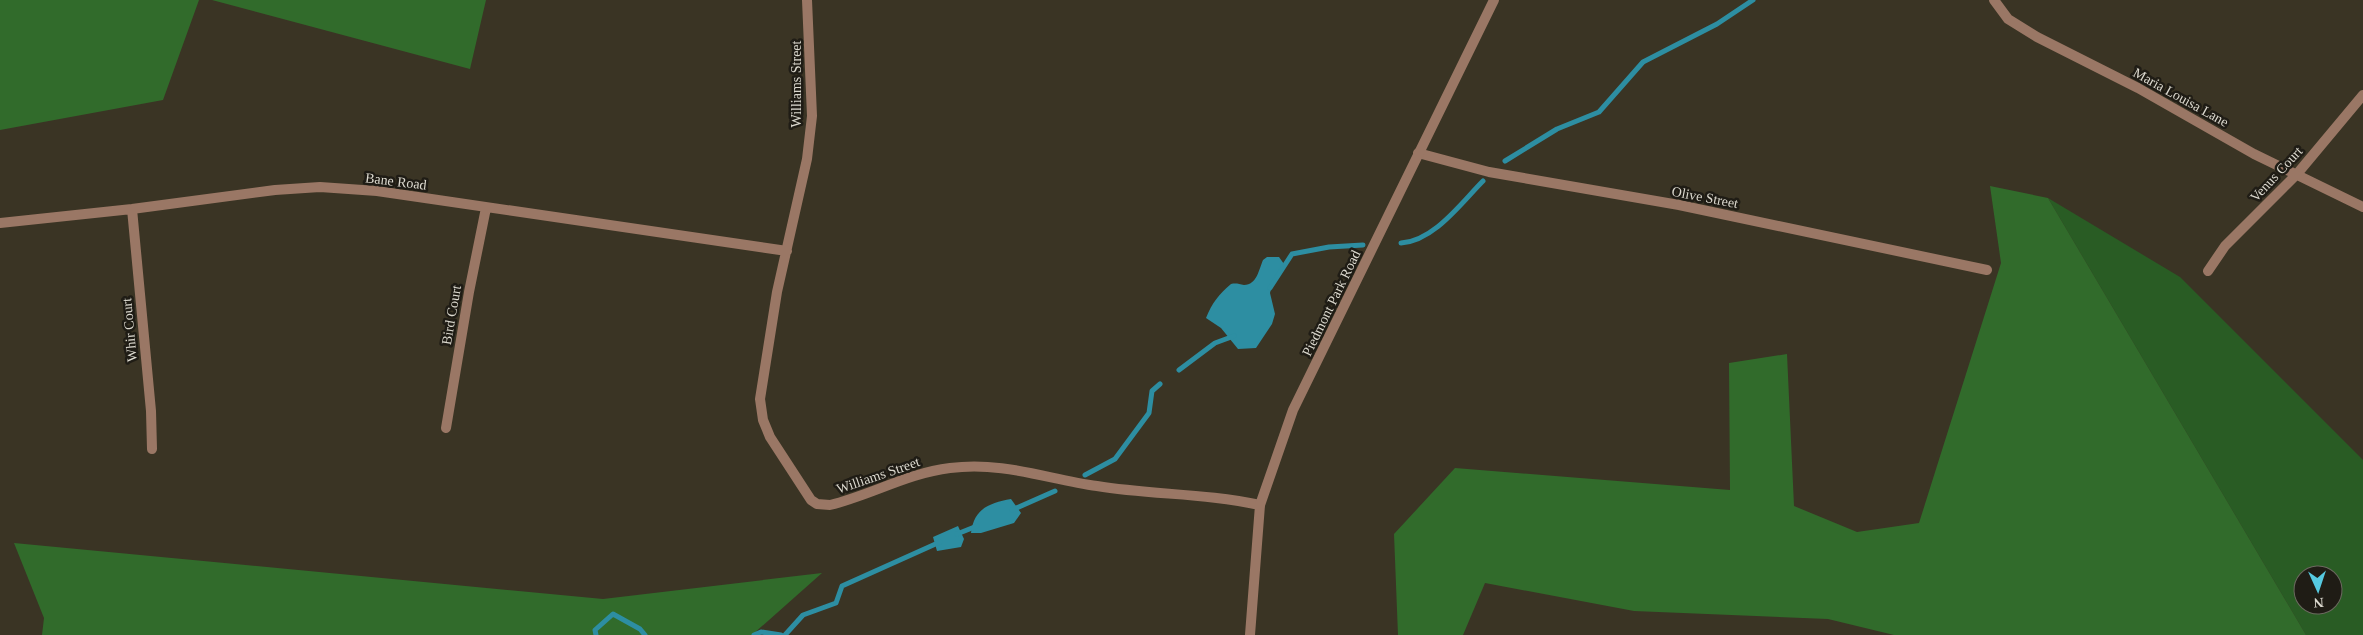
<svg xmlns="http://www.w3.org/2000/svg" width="2363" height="635" viewBox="0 0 2363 635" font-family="'Times New Roman',serif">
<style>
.green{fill:#295c24;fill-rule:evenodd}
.forest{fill:#316b2b}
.water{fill:#2d8ea2}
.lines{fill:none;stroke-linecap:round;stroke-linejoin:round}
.stream{stroke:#2d8ea2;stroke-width:5}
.minor{stroke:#9a7765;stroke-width:10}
.tertiary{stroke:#9a7765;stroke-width:10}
.labels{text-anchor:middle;stroke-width:5;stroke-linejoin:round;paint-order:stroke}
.street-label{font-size:14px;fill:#dcd9cf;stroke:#1f1c15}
</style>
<rect width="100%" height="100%" fill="#3a3424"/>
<path class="green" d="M2048 198 2180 277 2363 460V635H2306ZM2303 575H2333V605H2303Z"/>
<path class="forest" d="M0 0H199L163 100 0 130Z
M212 0H486L470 69Z
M1990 186 2048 198 2306 635H1894L1828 619 1634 611 1485 583 1463 635H1398L1394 534 1455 468 1730 490 1729 363 1787 354 1794 506 1857 532 1919 523 2001 263Z
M14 543 603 599 822 573 752 635H42L44 618Z"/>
<path class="water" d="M1267 257H1279L1284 264 1273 281 1270 293 1275 314 1272 324 1256 348 1238 349 1221 328 1206 318C1212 303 1219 294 1231 284 1236 283 1239 284 1244 285 1257 285 1259 269 1263 260Z
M1011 499 1021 513 1014 523 981 533H971C974 508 990 503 1011 499Z
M958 526 964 539 961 547 937 551 933 537Z"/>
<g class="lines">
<path class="stream" d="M1505 161 1557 129 1599 112 1643 62 1717 24 1753 0
M1401 243C1434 241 1461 203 1483 181
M1270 288 1292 254 1329 247 1363 245
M1179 370 1215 343 1234 336
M1085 475 1115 459 1149 413 1152 391 1160 384
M1012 510 1055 491
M957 534 977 526
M596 635 595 630 613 614 640 629 645 635
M754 635 761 632 781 635
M785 635 803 615 836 603 842 586 940 542"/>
<path class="minor" d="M807 0 812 116 807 159 777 292 760 399 763 420 770 437 811 500 817 504 830 505C871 495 908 473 950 468 1002 461 1047 479 1097 486 1151 495 1206 493 1260 505
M1994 0 2008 19 2037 37 2138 88 2254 154 2363 207
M1418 153 1489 172 1679 205 1987 270
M132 209 151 411 152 449
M0 223 132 209 275 190 320 187 377 191 787 251
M2208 271 2225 246 2297 174 2363 95
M446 428 469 292 486 208"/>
<path class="tertiary" d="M1250 635 1260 505 1293 410 1494 0"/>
</g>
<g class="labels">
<g class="street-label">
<text transform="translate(796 84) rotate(-90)" y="5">Williams Street</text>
<text transform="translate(2181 97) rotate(29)" y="5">Maria Louisa Lane</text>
<text transform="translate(2276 174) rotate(-47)" y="5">Venus Court</text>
<text transform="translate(396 181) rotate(7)" y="5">Bane Road</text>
<text transform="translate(1705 197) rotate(11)" y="5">Olive Street</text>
<text transform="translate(1331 303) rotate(-64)" y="5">Piedmont Park Road</text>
<text transform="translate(451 315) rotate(-80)" y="5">Bird Court</text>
<text transform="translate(129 330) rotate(-95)" y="5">Whir Court</text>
<text transform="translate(878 475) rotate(-19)" y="5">Williams Street</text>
</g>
</g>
<g transform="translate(2318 590) rotate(177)"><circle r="24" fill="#1f1c15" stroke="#6b685f"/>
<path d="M0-4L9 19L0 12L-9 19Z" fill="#56c9e0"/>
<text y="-8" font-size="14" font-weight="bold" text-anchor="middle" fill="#dcd9cf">N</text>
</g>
</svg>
